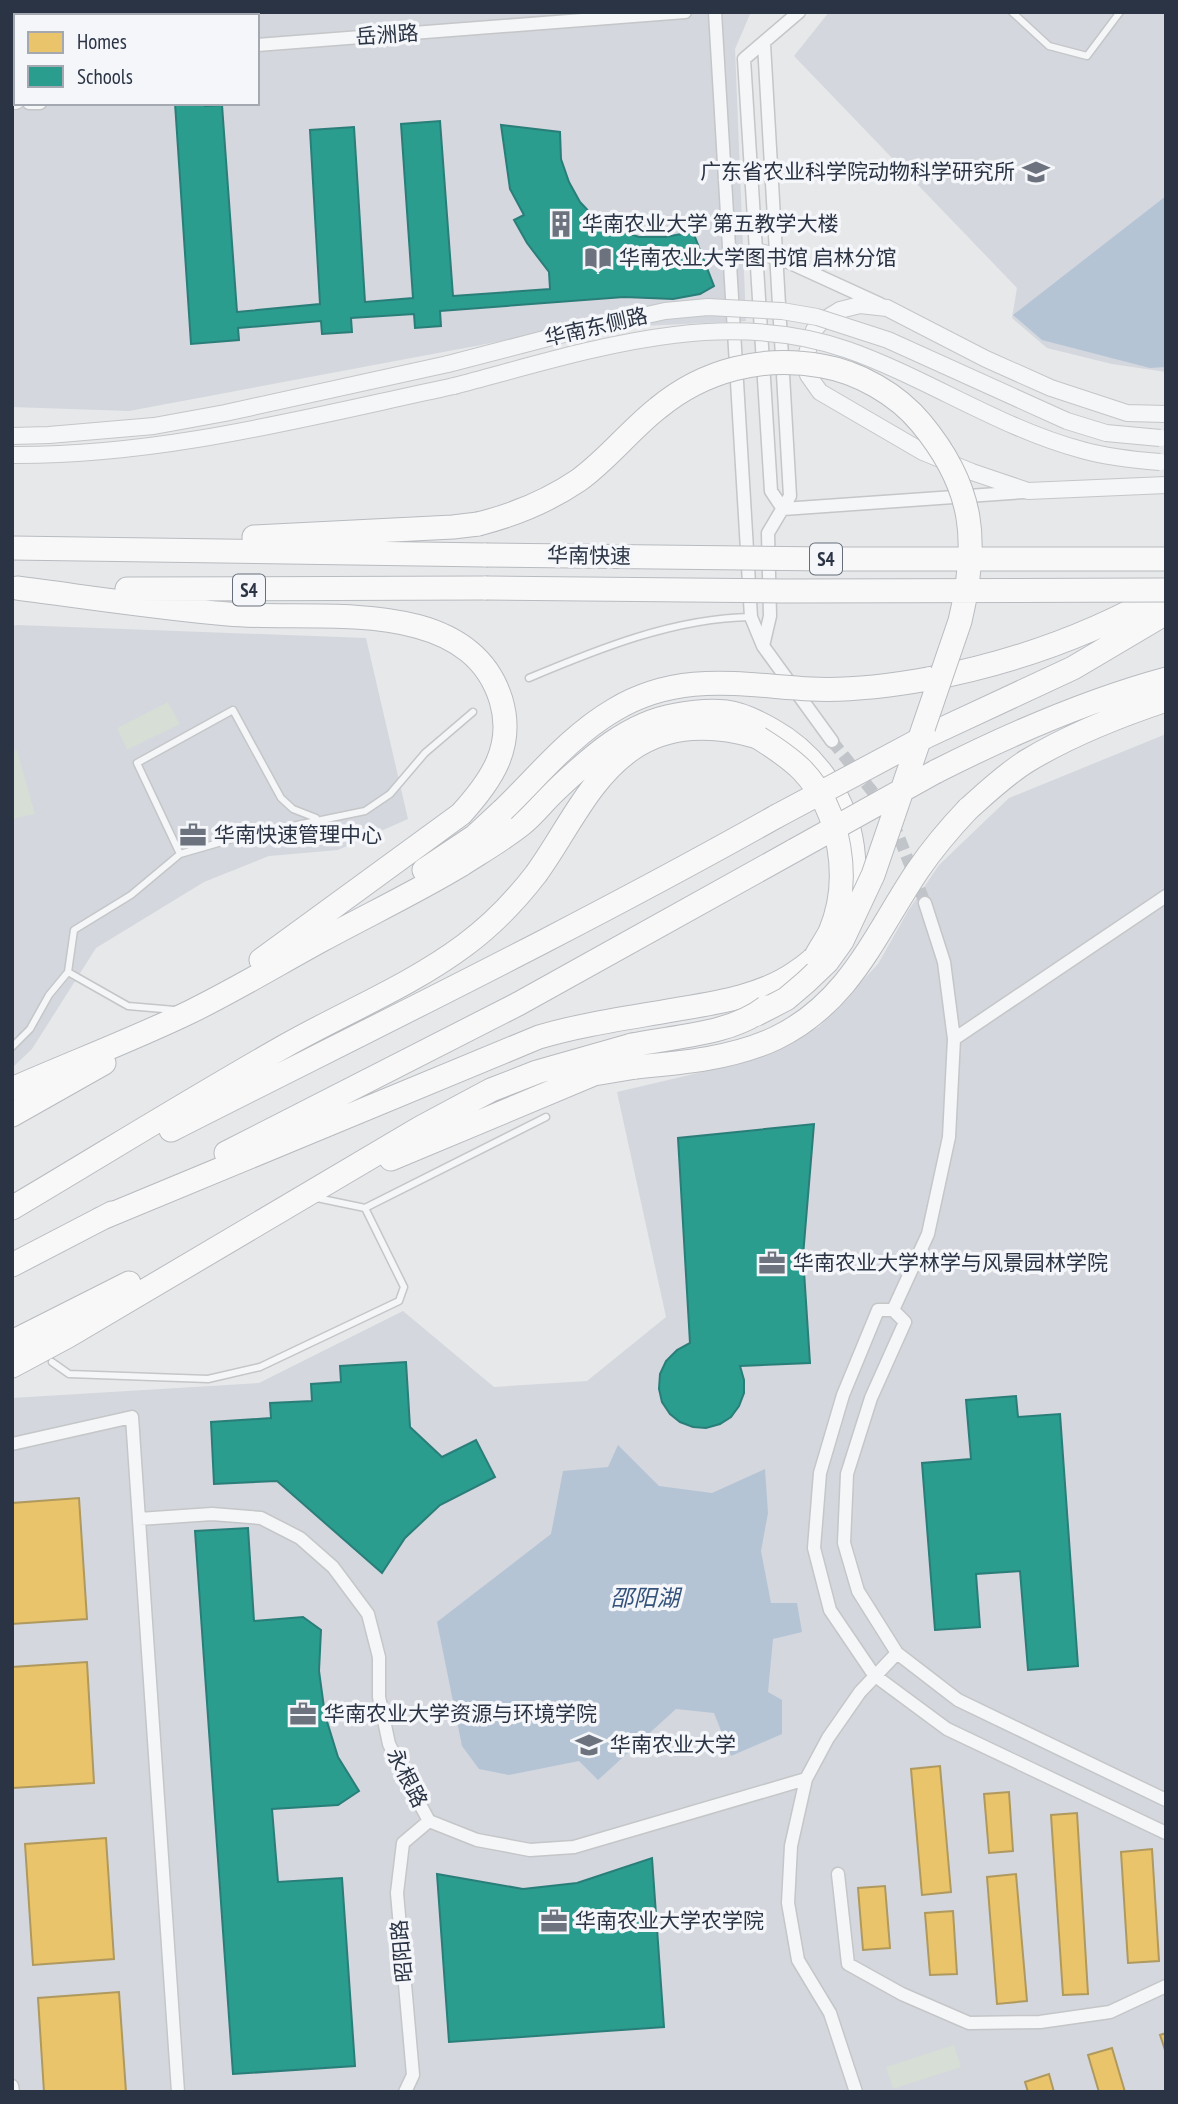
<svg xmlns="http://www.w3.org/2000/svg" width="1178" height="2104" viewBox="0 0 1178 2104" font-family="'PT Sans Narrow','Noto Sans SC',sans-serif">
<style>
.built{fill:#d4d7dd;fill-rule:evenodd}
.green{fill:#d6ded6}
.water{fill:#b4c4d5}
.homes{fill:#e9c46a;stroke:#b0995f;stroke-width:2}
.schools{fill:#2a9d8f;stroke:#2a7e79;stroke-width:2}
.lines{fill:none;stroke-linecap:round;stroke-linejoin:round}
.minor-tunnel{stroke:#c1c4c9;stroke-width:12;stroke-dasharray:12 6;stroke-linecap:butt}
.service-casing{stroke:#c4c6c8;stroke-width:9}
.minor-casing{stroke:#c4c6c8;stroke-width:15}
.tertiary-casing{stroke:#c4c6c8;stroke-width:18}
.motorway-casing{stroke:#b8bbbf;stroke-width:25}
.service{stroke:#f5f6f7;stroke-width:6}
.minor{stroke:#f5f6f7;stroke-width:12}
.tertiary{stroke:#f5f6f7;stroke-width:16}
.motorway{stroke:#f8f8f8;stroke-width:23}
.tertiary-bridge-casing{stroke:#c4c6c8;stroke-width:18;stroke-linecap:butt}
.motorway-bridge-casing{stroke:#b8bbbf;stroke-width:25;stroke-linecap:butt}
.tertiary-bridge{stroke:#f5f6f7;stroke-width:16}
.motorway-bridge{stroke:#f8f8f8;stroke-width:23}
.labels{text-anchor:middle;stroke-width:7;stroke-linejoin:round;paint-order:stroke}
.shield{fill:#f4f6f9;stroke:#676e7b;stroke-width:2}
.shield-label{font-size:19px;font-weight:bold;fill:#2b3445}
.street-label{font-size:21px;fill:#2b3445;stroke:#f4f6f9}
.poi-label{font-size:21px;fill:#2b3445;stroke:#f4f6f9;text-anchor:start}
.water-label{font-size:23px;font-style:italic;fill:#34527a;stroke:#f4f6f9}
</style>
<rect width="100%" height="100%" fill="#e6e8ea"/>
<path class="built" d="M12 12H751L735 49 746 321 561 330 129 411 12 407ZM16 16H257V103H16Z
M829 12H1166V372L1112 364 1047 348 1012 318 1017 288 794 56Z
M17 625 366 638 408 819 338 850 269 856 204 882 96 948 32 1049 12 1068V626Z
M1166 734V2092H12V1398L259 1383 403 1311 494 1387 587 1381 666 1317 617 1092 749 1061 819 1027 878 964 908 911 939 865 1009 798Z"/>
<path class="green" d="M168 702 180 724 127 750 117 728Z
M17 750 35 814 12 819V752Z
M954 2045 961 2067 893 2089 886 2067Z"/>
<path class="water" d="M1166 196V367L1150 368 1042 340 1013 315Z
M618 1445 659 1486 712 1493 765 1469 768 1513 761 1551 771 1603H797L802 1632 773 1639 768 1692 782 1700V1734L731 1756 714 1713 676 1709 598 1780 579 1761 509 1775 479 1769 462 1746 437 1622 551 1534 563 1471 608 1467Z"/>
<path class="homes" d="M79 1498 87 1619 12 1624V1503Z
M87 1662 94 1783 13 1788 12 1667Z
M940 1766 951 1892 922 1895 911 1769Z
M1009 1792 1013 1851 989 1853 984 1794Z
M1077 1813 1088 1994 1063 1995 1051 1815Z
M106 1838 114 1959 33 1965 25 1844Z
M1152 1849 1159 1961 1128 1963 1121 1852Z
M1016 1874 1027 2001 997 2004 987 1877Z
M885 1886 890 1948 863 1950 858 1888Z
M953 1911 957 1974 930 1975 925 1913Z
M119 1992 126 2092H44L38 1998Z
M1166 2033V2053L1160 2035Z
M1112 2048 1125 2092H1099L1088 2055Z
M1049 2074 1054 2092H1028L1025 2082Z"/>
<path class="schools" d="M175 103H205V106L222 105 237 312 320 304 310 130 354 127 365 302 413 298 401 124 440 121 453 296 550 289 549 272 527 243 514 220 524 215 510 189 501 125 560 132 561 159 569 182 580 202 594 217 613 228 639 237H665L693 232 714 286 700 294 673 299 624 297 440 311 441 326 415 328 414 314 351 318 352 332 322 334 321 321 238 328 239 340 191 344Z
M814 1124 803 1256 810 1363 740 1366 744 1380V1393L739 1406 731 1417 720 1424 706 1428 693 1427 680 1422 670 1414 662 1402 659 1389 660 1374 666 1361 677 1350 690 1343 678 1138Z
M406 1362 410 1427 442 1457 476 1440 495 1477 440 1505 405 1538 382 1573 277 1481 214 1484 211 1422 271 1418 270 1403 312 1401 311 1384 341 1382 340 1366Z
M1016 1396 1018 1417 1060 1414 1078 1666 1028 1670 1020 1571 976 1574 980 1627 935 1630 922 1463 971 1459 966 1400Z
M248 1528 254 1621 303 1617 321 1630 319 1671 325 1715 338 1757 359 1791 338 1805 272 1809 278 1882 342 1878 355 2066 233 2074 195 1531Z
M652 1858 664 2027 449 2042 437 1874 523 1889 577 1883Z"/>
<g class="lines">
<path class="minor-tunnel" d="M832 741 884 806
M893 822 925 903"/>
<defs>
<path id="service" d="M1012 12 1049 46 1087 56 1120 12
M529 678C598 649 674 618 751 617
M180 854 137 763 233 710 281 798 293 809 316 818
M68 972 128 1006 175 1010
M12 1047 30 1029 49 995 68 972 74 930 131 895 180 854 239 837 365 811 390 794 425 753 473 712
M317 1198 365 1208 546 1117
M52 1362 69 1374 208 1379 260 1367 399 1301 404 1287 365 1208"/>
<path id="minor" d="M715 12 751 617 763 646 832 741
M162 16 196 12
M257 45 685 12
M12 75 16 76
M29 103H40
M775 256 880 304
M783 509 771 491 744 59 799 12
M783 509 1024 492
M763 646 770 616 768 533 790 496 764 44
M954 1039 1166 896
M893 1310H878L843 1395 820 1473 814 1548 830 1610 874 1675 947 1729 1166 1833
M893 1310 905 1322 871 1398 847 1474 844 1543 858 1591 897 1653 958 1700 1166 1800
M893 1310 928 1234 949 1137 954 1039 944 962 925 903
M12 1444 132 1417 178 2092
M139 1519 212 1514 261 1518 300 1538 333 1567 368 1614 379 1657V1697L389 1744 408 1782 429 1821 477 1840 530 1850 574 1847 806 1779
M838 1874 848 1964 902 1994 969 2023 1040 2022 1110 2012 1166 1986
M12 2086 13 2092
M405 2092 413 2075 397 1893 403 1843 429 1821
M856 2092 830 2013 798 1960 788 1903 791 1846 806 1779 828 1738 860 1692 897 1653"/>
<path id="tertiary" d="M12 100 16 101
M756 251 775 256
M1166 414 1127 413 1051 388 986 359 887 308 860 305 840 310 822 321 814 330 807 353 808 375 820 392 923 452 972 472 1028 491 1166 485
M12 436 49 435 154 426 225 413 448 364
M12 455C163 456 308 417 454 386"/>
<path id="motorway" d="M12 32 16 22
M254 537 453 527 478 524
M12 548 486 555
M17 588C87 597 158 608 228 614 314 622 468 593 501 700 515 747 491 781 461 814L261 960
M127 589 486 588
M928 679C1012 663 1092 635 1166 592
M927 736 1073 668 1166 613
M935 772C1010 734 1085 701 1166 679
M968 809C987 792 1006 774 1027 761 1070 735 1118 716 1166 700
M424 870 475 836 503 810
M12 1089C71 1063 132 1040 190 1012 235 990 278 964 322 940 368 915 416 892 461 865 481 852 502 840 521 825 534 815 544 801 556 790 591 757 628 723 676 715 692 712 710 710 726 712 742 714 758 722 772 730 862 780 889 912 795 973 760 997 714 1003 673 1010 628 1018 583 1024 539 1037L100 1219
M12 1115 104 1063
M171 1130C374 1027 578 928 777 816
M226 1153 518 1004 795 850
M391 1159 594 1074 636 1067
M12 1208C103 1154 193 1098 285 1046 345 1012 410 986 465 945 492 925 516 900 536 874 566 833 589 778 632 749 668 724 714 724 754 736
M12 1265 112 1213
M12 1342 129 1283
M12 1366 68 1336 420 1128 491 1090 537 1072 632 1045"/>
</defs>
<use href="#service" class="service-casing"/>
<use href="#minor" class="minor-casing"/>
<use href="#tertiary" class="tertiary-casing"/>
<use href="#motorway" class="motorway-casing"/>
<use href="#service" class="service"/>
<use href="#minor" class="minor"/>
<use href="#tertiary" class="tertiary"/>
<use href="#motorway" class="motorway"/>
<defs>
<path id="tertiary-bridge" d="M448 364 575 331 665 311 708 307 782 311 817 317 888 340 1067 421 1106 433 1160 438
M454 386C581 353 718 304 848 350 927 378 1002 429 1082 450 1107 457 1134 460 1160 462"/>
<path id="motorway-bridge" d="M478 524C514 515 548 501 579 480 608 459 630 430 658 408 704 370 763 355 822 366 858 372 897 394 921 423 975 488 979 542 960 621L873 875 842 941 827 962 806 982 786 999 755 1015
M486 555 830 559H1166
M486 588 784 591 1166 590
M759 738C775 748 789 757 802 770 841 811 852 881 830 932 826 940 820 948 816 956
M503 810C538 776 571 735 614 710 679 671 740 685 811 689 851 691 889 686 928 679
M777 816 925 737
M795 850 935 772
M632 1045C675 1036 730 1035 766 1007
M636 1067C682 1063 734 1058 776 1038 850 1002 875 934 918 870 933 848 950 828 968 809"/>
</defs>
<use href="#tertiary-bridge" class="tertiary-bridge-casing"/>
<use href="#motorway-bridge" class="motorway-bridge-casing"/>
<use href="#tertiary-bridge" class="tertiary-bridge"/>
<use href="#motorway-bridge" class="motorway-bridge"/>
</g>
<defs>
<symbol id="university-bare" viewBox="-9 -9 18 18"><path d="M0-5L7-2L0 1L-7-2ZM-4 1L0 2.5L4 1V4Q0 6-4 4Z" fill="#6c737f" stroke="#f4f6f9" stroke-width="2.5" paint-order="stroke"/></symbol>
<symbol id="building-bare" viewBox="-9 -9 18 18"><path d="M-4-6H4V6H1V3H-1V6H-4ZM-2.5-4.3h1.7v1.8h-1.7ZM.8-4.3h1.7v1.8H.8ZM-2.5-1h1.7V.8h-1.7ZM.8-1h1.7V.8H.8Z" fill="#6c737f" stroke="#f4f6f9" stroke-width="2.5" paint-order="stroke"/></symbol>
<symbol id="library-bare" viewBox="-9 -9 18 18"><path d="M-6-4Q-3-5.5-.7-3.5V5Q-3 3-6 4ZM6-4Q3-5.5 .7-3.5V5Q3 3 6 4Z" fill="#6c737f" stroke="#f4f6f9" stroke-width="2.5" paint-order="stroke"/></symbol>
<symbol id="office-bare" viewBox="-9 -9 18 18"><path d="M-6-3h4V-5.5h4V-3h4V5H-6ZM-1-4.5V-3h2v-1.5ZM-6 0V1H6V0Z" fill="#6c737f" stroke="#f4f6f9" stroke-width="2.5" paint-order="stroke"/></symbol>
</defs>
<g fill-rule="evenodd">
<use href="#university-bare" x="1017" y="153" width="38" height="38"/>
<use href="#building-bare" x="542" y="205" width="38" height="38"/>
<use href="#library-bare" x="579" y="239" width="38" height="38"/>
<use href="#office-bare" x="174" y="816" width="38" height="38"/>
<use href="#office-bare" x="753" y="1244" width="38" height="38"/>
<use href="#office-bare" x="284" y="1695" width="38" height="38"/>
<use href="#university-bare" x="570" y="1726" width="38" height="38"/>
<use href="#office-bare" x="535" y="1902" width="38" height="38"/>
</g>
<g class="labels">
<g class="shield">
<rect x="810" y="543.5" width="32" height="31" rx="5"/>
<rect x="233" y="574.5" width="32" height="31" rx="5"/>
</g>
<g class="shield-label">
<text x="826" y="566">S4</text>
<text x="249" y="597">S4</text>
</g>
<g class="street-label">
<text transform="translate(387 35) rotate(-4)" y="7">岳洲路</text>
<text transform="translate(596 327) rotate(-13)" y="7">华南东侧路</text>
<text transform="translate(589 556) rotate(1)" y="7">华南快速</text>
<text transform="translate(407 1778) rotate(63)" y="7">永根路</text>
<text transform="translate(402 1951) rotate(-95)" y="7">昭阳路</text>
</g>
<g class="poi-label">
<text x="1015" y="179" text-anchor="end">广东省农业科学院动物科学研究所</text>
<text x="582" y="231">华南农业大学 第五教学大楼</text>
<text x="619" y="265">华南农业大学图书馆 启林分馆</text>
<text x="214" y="842">华南快速管理中心</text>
<text x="793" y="1270">华南农业大学林学与风景园林学院</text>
<text x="324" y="1721">华南农业大学资源与环境学院</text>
<text x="610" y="1752">华南农业大学</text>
<text x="575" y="1928">华南农业大学农学院</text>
</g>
<g class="water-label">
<text x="645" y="1606">邵阳湖</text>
</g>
</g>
<rect width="1178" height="2104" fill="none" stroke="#2b3445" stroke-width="28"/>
<rect x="14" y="14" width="245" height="91" fill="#f4f6f9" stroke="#a4a8b1" stroke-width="2"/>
<rect x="28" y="32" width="35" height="21" fill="#e9c46a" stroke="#a4a8b1" stroke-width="2"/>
<text x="77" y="49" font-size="21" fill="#2b3445">Homes</text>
<rect x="28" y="66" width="35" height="21" fill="#2a9d8f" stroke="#a4a8b1" stroke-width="2"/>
<text x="77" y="84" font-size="21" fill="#2b3445">Schools</text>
</svg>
